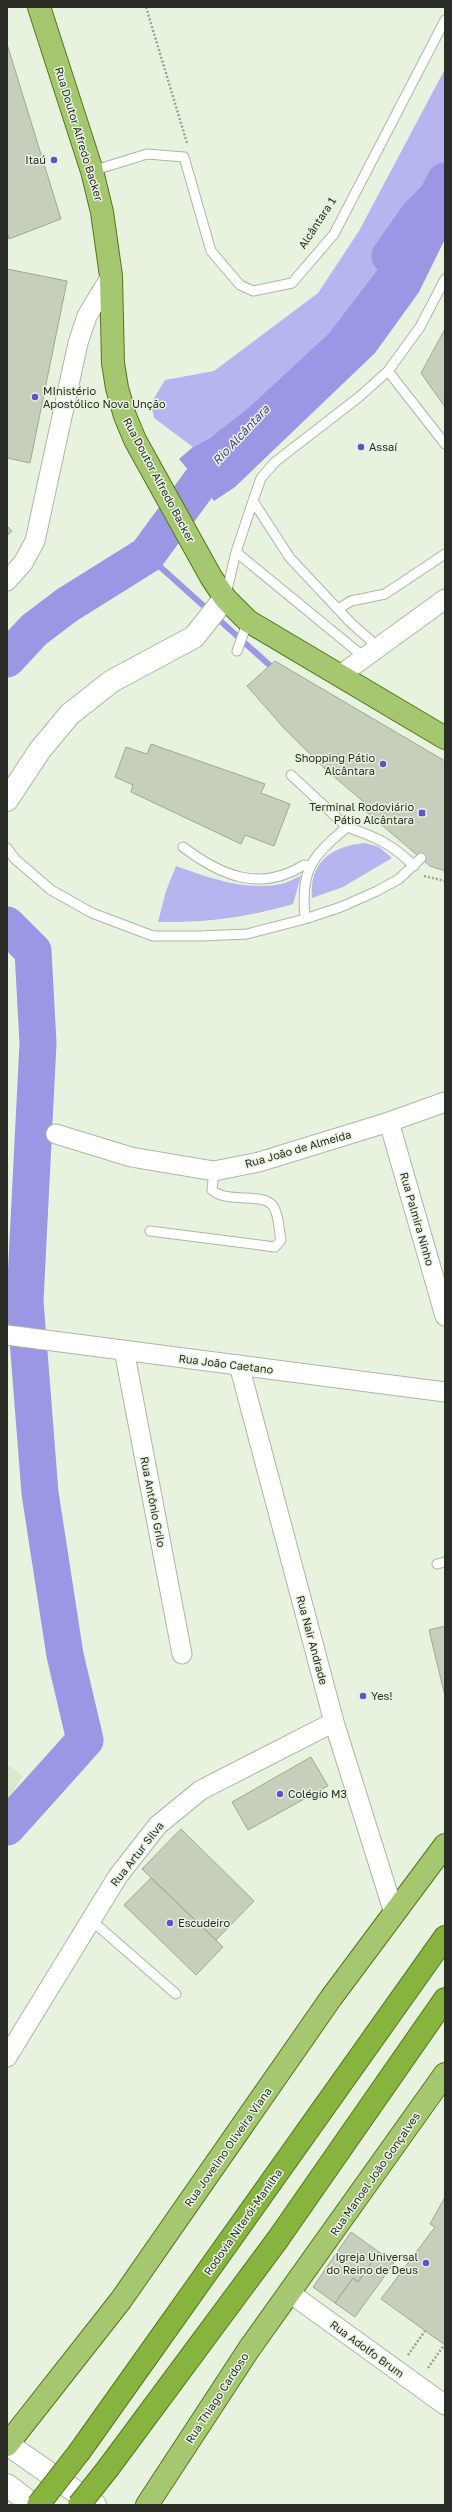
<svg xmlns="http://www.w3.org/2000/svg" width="452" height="2512" viewBox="0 0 452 2512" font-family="'Golos Text',sans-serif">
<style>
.built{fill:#dae8ce}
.green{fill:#b7b5f0}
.water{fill:#9b97e5}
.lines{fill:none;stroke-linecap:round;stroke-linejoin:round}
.stream{stroke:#9b97e5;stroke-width:6}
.river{stroke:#9b97e5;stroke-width:37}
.building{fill:#c5cfbc;stroke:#9fa996}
.service-casing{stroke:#adb7a4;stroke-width:11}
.minor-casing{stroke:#adb7a4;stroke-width:21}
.secondary-casing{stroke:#adb7a4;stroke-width:24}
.primary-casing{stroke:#537817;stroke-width:24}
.trunk-casing{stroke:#537817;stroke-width:24}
.path{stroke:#9ba394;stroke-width:2.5;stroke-dasharray:2 2;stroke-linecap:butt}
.service{stroke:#fff;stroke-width:9}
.minor{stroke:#fff;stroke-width:19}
.secondary{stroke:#fff;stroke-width:22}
.primary{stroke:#a5c76f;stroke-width:22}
.trunk{stroke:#87b43f;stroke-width:22}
.trunk-bridge-casing{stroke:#537817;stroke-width:24;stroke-linecap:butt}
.trunk-bridge{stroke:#87b43f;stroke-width:22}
.poi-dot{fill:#6450c9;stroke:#e8f3df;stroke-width:1.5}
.labels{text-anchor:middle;stroke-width:3;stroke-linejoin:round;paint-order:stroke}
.street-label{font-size:11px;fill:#292d26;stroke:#e8f3df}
.poi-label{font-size:11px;fill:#292d26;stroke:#e8f3df;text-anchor:start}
.water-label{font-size:12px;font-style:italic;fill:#4e409b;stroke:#e8f3df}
</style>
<rect width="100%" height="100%" fill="#e8f3df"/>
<path class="built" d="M7 1764 23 1776 7 1801Z"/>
<path class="green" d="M445 69V169L419 215 329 333 249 407 210 438 193 447 154 418 151 403 165 380 214 371 318 293 359 231Z
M365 843 379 847 392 858 343 887 312 898C309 862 332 846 365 843Z
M176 866C210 878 244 891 281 884 288 883 294 878 301 876L293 904C249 917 204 923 158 922L166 891Z"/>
<path class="water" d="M445 181V239L419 292 375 353 235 487 214 501 179 459 193 447 210 438 249 407 329 333 419 215 437 197Z"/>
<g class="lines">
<path class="stream" d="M147 555 275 670"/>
<path class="river" d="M390 256 419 215 437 197 445 181
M7 659 34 630 67 605 147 555 215 462 232 444
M7 925 33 951 38 1043 25 1301 40 1493 65 1655 85 1740 7 1827"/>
</g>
<path class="building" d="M7 44 61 219 9 239 7 232Z
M7 269 67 281 30 463 7 458Z
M445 329V407L421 373Z
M7 526 12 531 7 536Z
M275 661 445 761V871L430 866 363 809 366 804 324 768 283 727 247 686Z
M151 744 265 784 261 793 290 804 274 846 245 835 241 844 131 792 133 785 115 777 126 747 147 754Z
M445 1626V1696L429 1630Z
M311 1757 328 1786 248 1830 232 1802Z
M181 1829 254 1901 216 1940 142 1869Z
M151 1878 223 1947 196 1975 124 1905Z
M445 2197V2345L381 2299 435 2227 430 2224Z
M351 2232 379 2252 358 2282 353 2278 335 2303 313 2287Z
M379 2252 394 2263 355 2317 335 2303 353 2278 358 2282Z"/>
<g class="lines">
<defs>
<path id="service" d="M92 171 147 154 184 157 211 251 240 285 253 291 292 283 334 234 445 20
M388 371 445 444
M236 552 364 657
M226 594 236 552 253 501
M338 609 351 601 385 594 445 554
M378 647 351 623 290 558 253 501 261 478 275 462 359 397 388 371 420 327 445 279
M237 651 248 621
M291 775 347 827
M183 847C220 875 260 893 304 865L310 866
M7 848 15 859 51 890 92 913 153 936H201L247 934 305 919 341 907 377 891 399 879 421 858
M305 919C301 870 310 858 347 827 376 837 392 844 414 866
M150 1231 275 1247 281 1240C279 1231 279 1214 273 1206 264 1192 227 1204 212 1190L214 1171
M437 1564 445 1562
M91 1920 176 1994"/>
<path id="minor" d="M7 581 23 563 35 541 78 343 87 316 111 276
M339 676 445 599
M389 1122 445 1316
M56 1134 131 1157 214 1171 259 1162 389 1122 445 1102
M7 1335 445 1392
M124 1350 182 1654
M239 1365 334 1722 394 1913
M7 2057 118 1876 158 1825 201 1790 334 1722
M290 2293 445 2405"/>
<path id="secondary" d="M7 800 40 750 70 714 112 681 194 637 225 598
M7 2444 95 2505
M7 2485 33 2505"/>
<path id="primary" d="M39 7 92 171 102 212 111 276 113 363 117 388 125 416 135 440 211 577 225 598 248 621 445 738
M7 2445 121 2300 331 1998 445 1845
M147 2505 249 2349 445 2074"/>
<path id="trunk" d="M80 2451 445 1937
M109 2467 278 2239 445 1999"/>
</defs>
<use href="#service" class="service-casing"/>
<use href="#minor" class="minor-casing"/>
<use href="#secondary" class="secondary-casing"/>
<use href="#primary" class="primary-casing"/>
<use href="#trunk" class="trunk-casing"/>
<path class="path" d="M146 7 187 143
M424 876 445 881
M408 2355 425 2331
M428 2368 444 2345"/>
<use href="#service" class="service"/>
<use href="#minor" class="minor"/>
<use href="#secondary" class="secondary"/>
<use href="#primary" class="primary"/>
<use href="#trunk" class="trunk"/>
<defs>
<path id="trunk-bridge" d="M38 2505 80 2451
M79 2505 109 2467"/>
</defs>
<use href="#trunk-bridge" class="trunk-bridge-casing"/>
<use href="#trunk-bridge" class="trunk-bridge"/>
</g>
<g class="poi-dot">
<circle cx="54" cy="160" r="4"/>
<circle cx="35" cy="397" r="4"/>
<circle cx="361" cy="447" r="4"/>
<circle cx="383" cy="764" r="4"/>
<rect x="418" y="809" width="8" height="8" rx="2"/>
<circle cx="363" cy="1696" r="4"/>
<circle cx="280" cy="1794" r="4"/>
<circle cx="170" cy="1923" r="4"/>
<circle cx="426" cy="2263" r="4"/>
</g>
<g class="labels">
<g class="street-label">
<text transform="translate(79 134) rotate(73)" y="4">Rua Doutor Alfredo Backer</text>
<text transform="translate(317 223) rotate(-57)" y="4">Alcântara 1</text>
<text transform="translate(159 480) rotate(62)" y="4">Rua Doutor Alfredo Backer</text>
<text transform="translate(298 1149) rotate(-16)" y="4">Rua João de Almeida</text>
<text transform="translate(417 1219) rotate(74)" y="4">Rua Palmira Ninho</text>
<text transform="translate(226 1364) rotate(7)" y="4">Rua João Caetano</text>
<text transform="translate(153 1502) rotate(79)" y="4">Rua Antônio Grilo</text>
<text transform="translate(312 1640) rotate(75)" y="4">Rua Nair Andrade</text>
<text transform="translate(137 1854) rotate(-52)" y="4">Rua Artur Silva</text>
<text transform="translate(228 2147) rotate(-55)" y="4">Rua Jovelino Oliveira Viana</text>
<text transform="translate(375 2174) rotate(-55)" y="4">Rua Manoel João Gonçalves</text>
<text transform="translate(243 2222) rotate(-55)" y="4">Rodovia Niterói-Manilha</text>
<text transform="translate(367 2349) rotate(36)" y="4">Rua Adolfo Brum</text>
<text transform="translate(217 2398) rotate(-57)" y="4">Rua Thiago Cardoso</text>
</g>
<g class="poi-label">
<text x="46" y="164" text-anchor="end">Itaú</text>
<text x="43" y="395">MInistério<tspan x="43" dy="13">Apostólico Nova Unção</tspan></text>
<text x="369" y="451">Assaí</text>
<text x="375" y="762" text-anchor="end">Shopping Pátio<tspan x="375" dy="13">Alcântara</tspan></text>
<text x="414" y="811" text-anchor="end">Terminal Rodoviário<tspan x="414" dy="13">Pátio Alcântara</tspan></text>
<text x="371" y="1700">Yes!</text>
<text x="288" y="1798">Colégio M3</text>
<text x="178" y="1927">Escudeiro</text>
<text x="418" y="2261" text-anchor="end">Igreja Universal<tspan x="418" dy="13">do Reino de Deus</tspan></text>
</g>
<g class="water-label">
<text transform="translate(241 435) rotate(-47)" y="4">Rio Alcântara</text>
</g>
</g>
<rect width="452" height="2512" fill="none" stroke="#292d26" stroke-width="16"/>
</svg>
